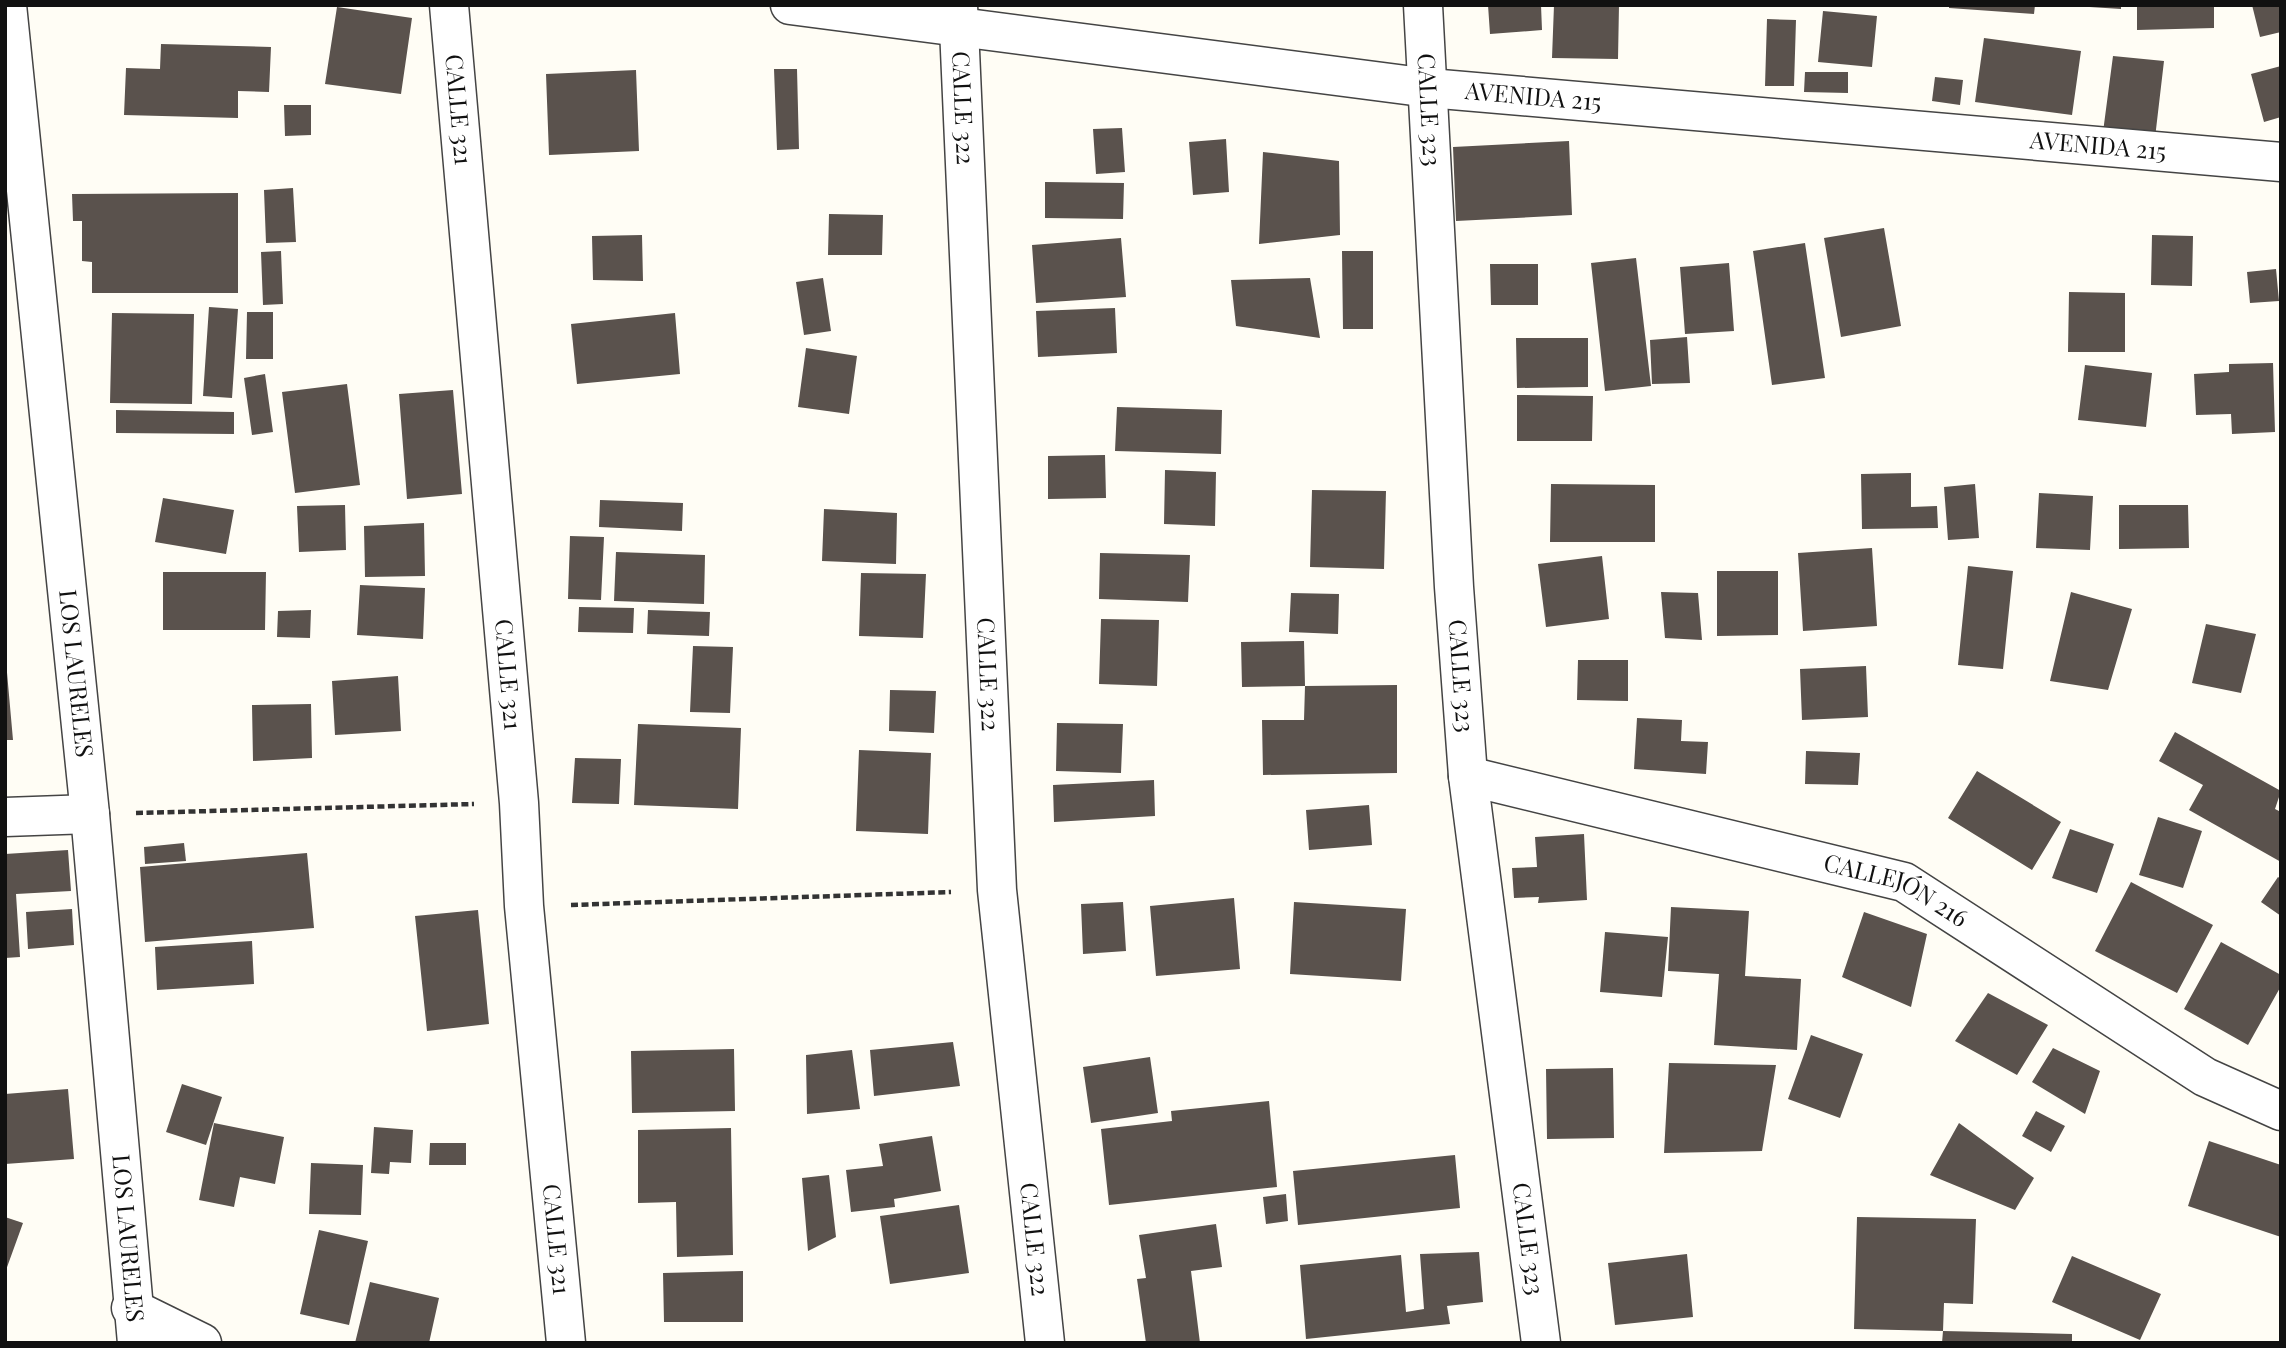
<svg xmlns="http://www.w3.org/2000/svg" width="2286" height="1348" viewBox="0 0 2286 1348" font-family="'Playfair Display',serif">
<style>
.building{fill:#5a524d}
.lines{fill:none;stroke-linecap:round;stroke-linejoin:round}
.minor-casing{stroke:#444;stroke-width:41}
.path{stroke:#333;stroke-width:4.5;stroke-dasharray:7 3.5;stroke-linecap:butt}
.minor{stroke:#fff;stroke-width:38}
.labels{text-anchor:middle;stroke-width:7;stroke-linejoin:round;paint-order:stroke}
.street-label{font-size:24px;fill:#111;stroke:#fff}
</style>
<rect width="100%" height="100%" fill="#fffdf5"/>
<path class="building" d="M1488 5H1541L1542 30 1490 34Z
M1554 5H1619L1618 59 1552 58Z
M1949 5H2035L2034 14 1949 8Z
M2058 5H2121V9Z
M2137 5H2214V28L2137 30Z
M2252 5H2281V32L2260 37Z
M337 7 412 18 401 94 325 84Z
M1823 11 1877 16 1872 67 1818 62Z
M1767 19 1796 20 1794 86H1765Z
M1984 38 2081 51 2072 115 1975 102Z
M161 44 271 47 269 92 238 91V118L124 115 126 68 160 69Z
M2113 56 2164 61 2155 138 2103 132Z
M2281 66V117L2264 122 2251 74Z
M774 69H797L799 149 777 150Z
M636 70 639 151 549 155 546 74Z
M1805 72H1848V93L1804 92Z
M1935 77 1963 80 1960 105 1932 101Z
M284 105H311V135L285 136Z
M1122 128 1125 172 1096 174 1093 129Z
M1226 139 1229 192 1193 195 1189 142Z
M1569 141 1572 215 1456 221 1453 147Z
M1263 152 1339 161 1340 235 1259 244Z
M1045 182 1124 183 1123 219 1045 218Z
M293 188 296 242 266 243 264 190Z
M238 193V293H92V262L82 261V221H73L72 194Z
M829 214 883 215 882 255H828Z
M1884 228 1901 326 1841 337 1824 238Z
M642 235 643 281 593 280 592 236Z
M2152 235 2193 236 2192 286 2151 285Z
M1121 238 1126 297 1036 303 1032 245Z
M1805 243 1825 378 1772 385 1753 251Z
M281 251 283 304 263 305 261 252Z
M1342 251H1373V329H1343Z
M1636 258 1651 386 1605 391 1591 263Z
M1729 263 1734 331 1685 334 1680 267Z
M1490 264H1538V305H1491Z
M2276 269 2279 301 2250 303 2247 272Z
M823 278 831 331 804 335 796 282Z
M1310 278 1320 338 1236 326 1231 280Z
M2069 292 2125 293V352H2068Z
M209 307 238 309 232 398 203 396Z
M1115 308 1117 353 1038 357 1036 311Z
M247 312H273V359H246Z
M112 313 194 314 192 404 110 403Z
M675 313 680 374 577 384 571 324Z
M1687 337 1690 383 1652 384 1650 340Z
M1516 338H1588V387L1517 388Z
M806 348 857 356 849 414 798 407Z
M2273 363 2275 432 2232 434 2231 414 2196 415 2194 374 2229 372V364Z
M2085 365 2152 373 2146 427 2078 420Z
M265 374 273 432 252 435 244 378Z
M347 384 360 485 295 493 282 392Z
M453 390 462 494 407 499 399 394Z
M1517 395 1593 396 1592 441H1517Z
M1117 407 1222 410 1221 454 1115 451Z
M116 410 234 412V434L116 433Z
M1105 455 1106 498 1048 499V456Z
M1165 470 1216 472 1215 526 1164 524Z
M1911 473V507L1937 506 1938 528 1862 529 1861 474Z
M1551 484 1655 485V542H1550Z
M1975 484 1979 538 1948 540 1944 487Z
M1312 490 1386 491 1384 569 1310 567Z
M2039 493 2093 496 2090 550 2036 548Z
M163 498 234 510 226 554 155 542Z
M600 500 683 503 682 531 599 527Z
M345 505 346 550 299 552 297 506Z
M2119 505H2188L2189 548 2119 549Z
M824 509 897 513 896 564 822 561Z
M424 523 425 576 365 577 364 526Z
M570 536 604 537 601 600 568 599Z
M1872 548 1877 626 1803 631 1798 553Z
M616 552 705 555 704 604 614 601Z
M1100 553 1190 555 1188 602 1099 599Z
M1602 556 1609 619 1546 627 1538 564Z
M1968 566 2013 571 2003 669 1958 665Z
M1717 571H1778V635L1717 636Z
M163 572H266L265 630H163Z
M861 573 926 574 923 638 859 636Z
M360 585 425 588 423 639 357 635Z
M1661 592 1698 593 1702 640 1665 638Z
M2071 592 2132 609 2108 690 2050 681Z
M1291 593 1339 594 1338 634 1289 632Z
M579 607 634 608 633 633 578 632Z
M311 610 310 638 277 637 278 611Z
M648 610 710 612 709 636 647 634Z
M1101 619 1159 620 1157 686 1099 684Z
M2206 624 2256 634 2241 693 2192 683Z
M1304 641 1305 686 1242 687 1241 642Z
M693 646 733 647 730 713 690 712Z
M5 650 13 740H5Z
M1578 660H1628V701L1577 700Z
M1866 666 1868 717 1802 720 1800 669Z
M398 676 401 731 335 735 332 681Z
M1397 685V773L1263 775 1262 720H1304L1305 686Z
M890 690 936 691 934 733 889 731Z
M311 704 312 758 253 761 252 705Z
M1637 718 1682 720 1681 741 1708 742 1706 774 1634 769Z
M1057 723 1123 724 1121 773 1056 771Z
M638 724 741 728 738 809 634 805Z
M2175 732 2281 791 2275 809 2281 812V862L2189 810 2203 785 2159 761Z
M859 750 931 753 928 834 856 831Z
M1806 751 1860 753 1858 785 1805 784Z
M575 758 621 759 619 804 572 803Z
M1977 771 2061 822 2032 870 1948 818Z
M1154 780 1155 816 1054 822 1053 785Z
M1369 805 1372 845 1309 850 1306 810Z
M2158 817 2202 831 2183 888 2139 875Z
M2070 829 2114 844 2097 893 2052 878Z
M1584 834 1587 900 1538 903 1539 897 1514 898 1512 868 1537 867 1535 837Z
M184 843 186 861 145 864 144 847Z
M68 850 71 891 16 894 20 957 5 958V854Z
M307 853 314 928 145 942 140 867Z
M2278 877 2281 879V916L2261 902Z
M2131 882 2213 925 2177 993 2095 951Z
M1234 898 1240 969 1156 976 1150 906Z
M1123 902 1126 951 1083 954 1081 904Z
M1294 902 1406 909 1401 981 1290 974Z
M1671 907 1749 911 1745 976 1801 979 1797 1050 1714 1045 1719 974 1668 971Z
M72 909 74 945 28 949 26 912Z
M478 910 489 1024 427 1031 415 916Z
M1864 912 1927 934 1911 1007 1842 977Z
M1605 932 1668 937 1662 997 1600 992Z
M252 941 254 984 157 990 155 947Z
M2221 942 2281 975V986L2248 1045 2184 1009Z
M1988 993 2048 1025 2017 1075 1955 1041Z
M1811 1035 1863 1054 1840 1118 1788 1099Z
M953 1042 960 1086 874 1096 870 1050Z
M2053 1048 2100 1071 2085 1114 2032 1082Z
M734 1049 735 1111 632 1113 631 1051Z
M852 1050 860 1109 807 1114 806 1055Z
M1150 1057 1158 1113 1091 1123 1083 1067Z
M1669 1063 1776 1065 1762 1151 1664 1153Z
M1613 1068 1614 1138 1547 1139 1546 1069Z
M182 1084 222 1097 206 1145 166 1132Z
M68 1089 74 1159 5 1164V1094Z
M1269 1101 1277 1187 1109 1205 1101 1129 1172 1121 1171 1111Z
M2036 1111 2065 1126 2051 1152 2022 1136Z
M214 1123 284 1137 275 1184 240 1177 234 1207 199 1200Z
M1959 1123 2034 1178 2015 1210 1930 1175Z
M374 1127 413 1130 411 1163 390 1162 389 1174 371 1173Z
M731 1128 733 1255 677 1257 676 1202 638 1203V1130Z
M932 1136 941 1191 894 1199 895 1207 851 1212 846 1170 883 1166 879 1144Z
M2209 1141 2281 1165V1237L2188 1206Z
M430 1143H466V1165H429Z
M1455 1155 1460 1208 1298 1225 1293 1171Z
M311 1163 363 1165 361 1215 309 1214Z
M829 1175 836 1237 808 1251 802 1178Z
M1286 1194 1288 1221 1266 1224 1263 1197Z
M959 1205 969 1273 890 1284 880 1216Z
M5 1217 23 1223 6 1270H5Z
M1857 1217 1976 1219 1973 1304 1944 1303 1943 1331 1854 1329Z
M1216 1224 1222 1267 1191 1271 1200 1343H1146L1137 1279 1146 1278 1139 1235Z
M319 1230 368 1241 349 1325 300 1314Z
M1479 1252 1483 1302 1447 1306 1450 1324 1306 1339 1300 1265 1401 1255 1406 1312 1424 1309 1420 1254Z
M1687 1254 1693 1317 1615 1325 1608 1263Z
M2072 1256 2161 1294 2140 1340 2052 1302Z
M743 1271V1322H664L663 1273Z
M370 1282 439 1298 429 1343H355Z
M1943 1331 2072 1334V1343H1942Z"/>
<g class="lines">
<defs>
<g id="minor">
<path id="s1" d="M7 5 90 814 137 1343"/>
<path id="s2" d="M449 5 519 803 524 906 566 1343"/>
<path id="s3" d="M790 5 1429 88 2281 162"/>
<path id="s4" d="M958 5 997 890 1045 1343"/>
<path id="s5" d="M1423 5 1454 587 1468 776 1541 1343"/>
<path id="s6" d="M1468 776 1904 882 2205 1077 2281 1111"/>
<path d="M5 817 90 814"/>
<path d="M131 1308 202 1343"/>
</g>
</defs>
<use href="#minor" class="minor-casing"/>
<path class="path" d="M136 813 474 804
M571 905 951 892"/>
<use href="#minor" class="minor"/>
</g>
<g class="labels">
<g class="street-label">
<text dy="8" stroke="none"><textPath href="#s3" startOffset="749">AVENIDA 215</textPath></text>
<text dy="8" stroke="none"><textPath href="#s2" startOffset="105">CALLE 321</textPath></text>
<text dy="8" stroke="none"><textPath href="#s4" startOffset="103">CALLE 322</textPath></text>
<text dy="8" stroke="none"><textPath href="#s5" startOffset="105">CALLE 323</textPath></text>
<text dy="8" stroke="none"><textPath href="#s3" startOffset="1316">AVENIDA 215</textPath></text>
<text dy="8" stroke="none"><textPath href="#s1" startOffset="672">LOS LAURELES</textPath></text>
<text dy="8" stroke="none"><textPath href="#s2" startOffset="672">CALLE 321</textPath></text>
<text dy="8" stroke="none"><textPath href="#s4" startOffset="670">CALLE 322</textPath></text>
<text dy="8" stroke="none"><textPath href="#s5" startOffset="672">CALLE 323</textPath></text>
<text dy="8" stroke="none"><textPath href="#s6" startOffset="444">CALLEJÓN 216</textPath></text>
<text dy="8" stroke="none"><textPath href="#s1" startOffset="1239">LOS LAURELES</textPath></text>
<text dy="8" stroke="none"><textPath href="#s2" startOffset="1239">CALLE 321</textPath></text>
<text dy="8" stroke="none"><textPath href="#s5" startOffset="1239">CALLE 323</textPath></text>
<text dy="8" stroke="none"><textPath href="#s4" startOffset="1237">CALLE 322</textPath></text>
</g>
</g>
<rect width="2286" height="1348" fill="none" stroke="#111111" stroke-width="14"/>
</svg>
